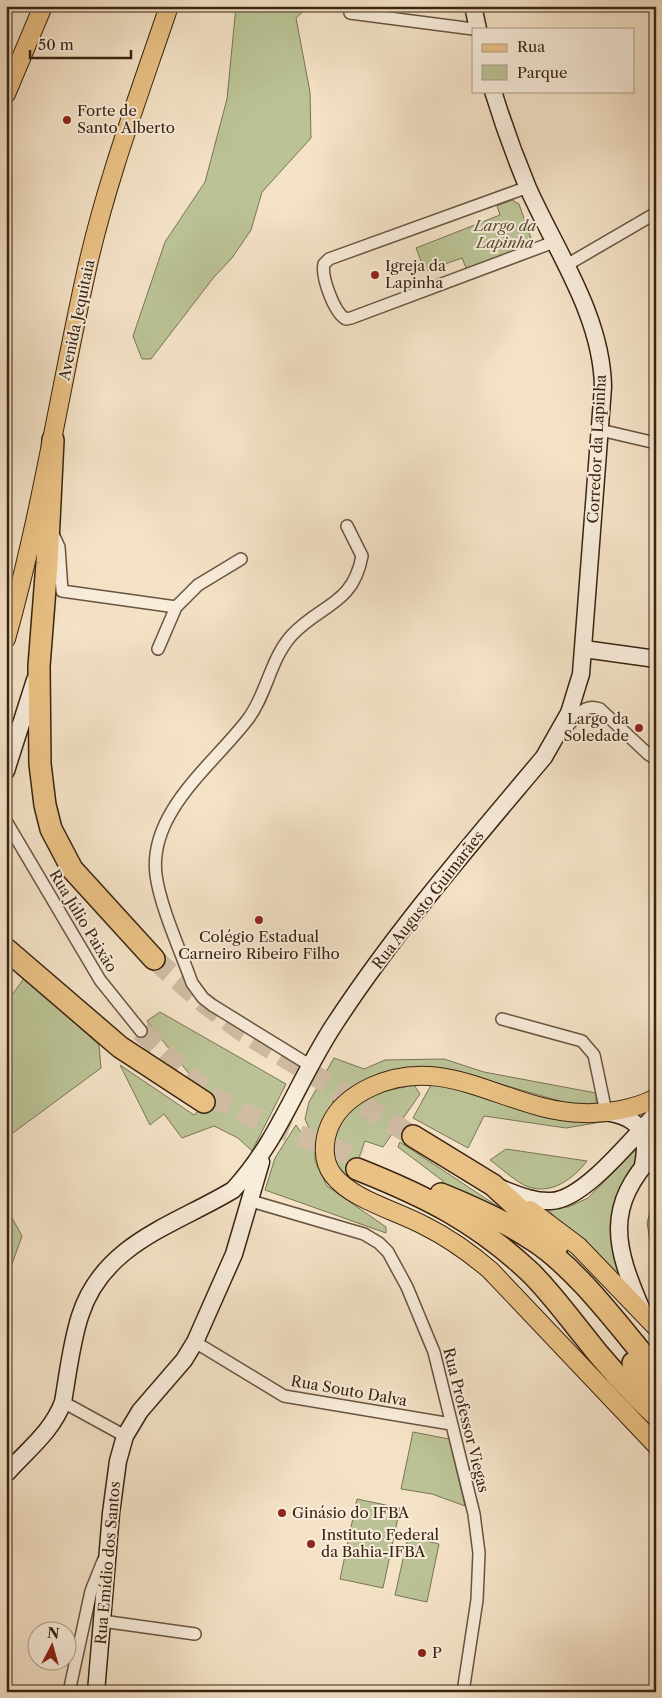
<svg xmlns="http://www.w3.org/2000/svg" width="662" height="1698" viewBox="0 0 662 1698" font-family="'Libre Caslon Text',serif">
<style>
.green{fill:#bbc396;stroke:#7a7454}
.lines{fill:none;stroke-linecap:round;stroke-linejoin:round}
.highway-tunnel{stroke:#cfbca3;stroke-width:21;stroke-dasharray:21 11;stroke-linecap:butt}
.street-casing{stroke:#68543f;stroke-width:14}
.secondary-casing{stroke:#392512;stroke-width:19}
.primary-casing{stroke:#392512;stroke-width:20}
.highway-casing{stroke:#392512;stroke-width:24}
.street{stroke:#f8ecdb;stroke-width:11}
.secondary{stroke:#f8ecdb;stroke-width:16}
.primary{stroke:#eac184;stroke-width:18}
.highway{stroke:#eac184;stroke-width:21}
.poi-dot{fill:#8f2418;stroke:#f8ecdb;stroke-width:2}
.labels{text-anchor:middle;stroke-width:4;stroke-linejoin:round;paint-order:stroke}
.poi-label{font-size:15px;fill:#392512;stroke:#f8ecdb;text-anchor:start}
.park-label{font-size:15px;font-style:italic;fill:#5a4c33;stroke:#f8ecdb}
.street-label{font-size:15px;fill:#392512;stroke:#f8ecdb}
</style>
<rect width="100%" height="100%" fill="#f4e2c7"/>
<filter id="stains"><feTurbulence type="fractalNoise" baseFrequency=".004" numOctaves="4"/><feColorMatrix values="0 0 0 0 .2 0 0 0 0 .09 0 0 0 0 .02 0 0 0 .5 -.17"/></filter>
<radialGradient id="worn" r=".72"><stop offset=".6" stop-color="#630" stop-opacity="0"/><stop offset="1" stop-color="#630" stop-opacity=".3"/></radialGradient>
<path class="green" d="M236 6H309L296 18 310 92 311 138 262 192 251 230 232 258 214 277 151 359H142L133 336 165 242 205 182 227 99Z
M512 200 519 204 531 238 527 247 467 270 462 258 425 271 416 248 500 215 497 206Z
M25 977 99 1045 101 1068 6 1138V1003Z
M160 1012 286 1084 252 1151 238 1138 214 1126 182 1138 164 1114 150 1125 120 1065 194 1115 210 1100 147 1021Z
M334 1058 364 1069 385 1060 444 1059 484 1072 596 1093V1106L573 1105 452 1070 415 1068 358 1085 334 1100 317 1137 312 1135 305 1119 309 1102Z
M432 1083 472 1092 549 1118 607 1121 566 1128 484 1116 468 1148 413 1118Z
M414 1085 420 1094 383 1147 365 1141 350 1182 337 1170 333 1139 342 1118 367 1095Z
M296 1125 305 1138 315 1146V1161L327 1186 386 1227V1233L265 1190 275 1158Z
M400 1142 523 1223 440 1189 443 1181 398 1147Z
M640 1145C637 1174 617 1198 613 1226 610 1246 617 1264 622 1283L546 1208 568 1207 588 1198Z
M506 1149 587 1161C574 1178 552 1195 529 1187 518 1184 500 1167 490 1160Z
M656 1191V1276L647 1223Z
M6 1207 22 1236 12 1264H6Z
M413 1432 449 1439 465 1506 432 1494 401 1489Z
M357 1499 400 1508 383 1588 340 1579Z
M408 1537 439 1544 427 1602 395 1595Z"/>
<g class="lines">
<path class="highway-tunnel" d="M154 959 207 1005 242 1031 413 1136
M141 1031 207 1093 250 1116 360 1159"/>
<defs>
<path id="street" d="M350 13 473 29
M528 187 329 259 324 264C321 276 334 313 346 319L351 318 554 242
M565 266 656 213
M600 430 656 443
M52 532 59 547 62 591 176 607 198 585 241 559
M158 649 176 607
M566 728C576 717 584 703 600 709L648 754 656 759
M6 821 100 980 141 1031
M502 1019 582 1041 594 1055 606 1112
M311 1066 212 1005 203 998 192 983C181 952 160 906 156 875 148 812 214 764 248 719 267 694 270 659 292 635 321 604 353 605 362 556L347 526
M251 1201 364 1234 379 1243 388 1252 407 1287 434 1352 474 1514 479 1553 477 1600 463 1692
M195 1342 284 1396 451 1424
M63 1402 125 1436
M102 1621 195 1634
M69 1692 91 1591 103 1561"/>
<path id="secondary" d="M473 6 478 29
M584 649 656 659
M6 771 35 680
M606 1112C638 1117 650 1132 643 1165
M500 1188C516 1194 533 1202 551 1201 584 1200 632 1138 656 1114
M642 1310C615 1247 603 1207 656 1152
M6 1474C27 1450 52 1432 63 1402 68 1374 71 1344 80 1316 103 1243 175 1225 233 1190 278 1142 298 1080 334 1025 396 930 471 844 544 757L569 713 581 674 603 387C602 316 556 251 528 188 515 157 503 124 493 91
M96 1692 111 1513 118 1461 125 1436 140 1411 184 1360 195 1342 234 1254 261 1162"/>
<path id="primary" d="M6 94 43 6
M6 639C40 519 59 395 86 273 106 182 139 95 169 6
M656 1098C635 1109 606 1114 583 1113 508 1112 447 1051 371 1087 354 1095 338 1107 330 1125 323 1141 322 1161 333 1175 352 1200 398 1211 425 1226 449 1238 470 1253 490 1270L656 1445
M530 1210 578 1246 656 1327"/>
<path id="highway" d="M53 440 47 563 39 666 40 764 45 805 51 829 72 869 154 959
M6 949 120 1047 204 1102
M413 1136 493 1185 558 1245
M357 1169C425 1196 476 1221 531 1273 549 1291 564 1311 580 1331 603 1361 628 1389 656 1415
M441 1194C473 1207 505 1221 533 1240 578 1269 621 1329 656 1370
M633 1363 656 1390"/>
</defs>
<use href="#street" class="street-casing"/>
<use href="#secondary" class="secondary-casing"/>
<use href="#primary" class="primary-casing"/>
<use href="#highway" class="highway-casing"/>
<use href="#street" class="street"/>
<use href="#secondary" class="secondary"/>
<use href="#primary" class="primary"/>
<use href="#highway" class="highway"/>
</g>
<g class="poi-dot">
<circle cx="67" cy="120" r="5"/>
<circle cx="375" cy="275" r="5"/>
<circle cx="639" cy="728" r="5"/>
<circle cx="259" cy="920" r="5"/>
<circle cx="282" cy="1513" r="5"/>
<circle cx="311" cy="1544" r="5"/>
<circle cx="422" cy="1653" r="5"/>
</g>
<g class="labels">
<g class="poi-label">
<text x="77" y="116">Forte de<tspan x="77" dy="17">Santo Alberto</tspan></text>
<text x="385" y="271">Igreja da<tspan x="385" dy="17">Lapinha</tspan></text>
<text x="629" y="724" text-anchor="end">Largo da<tspan x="629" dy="17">Soledade</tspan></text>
<text x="259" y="942" text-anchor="middle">Colégio Estadual<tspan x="259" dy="17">Carneiro Ribeiro Filho</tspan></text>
<text x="292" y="1518">Ginásio do IFBA</text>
<text x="321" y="1540">Instituto Federal<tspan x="321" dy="17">da Bahia-IFBA</tspan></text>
<text x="432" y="1658">P</text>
</g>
<g class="park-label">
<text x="505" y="231">Largo da<tspan x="505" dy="17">Lapinha</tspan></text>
</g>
<g class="street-label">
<text transform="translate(77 320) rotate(-78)" y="5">Avenida Jequitaia</text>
<text transform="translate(597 449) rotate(-87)" y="5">Corredor da Lapinha</text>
<text transform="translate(428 900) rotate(-52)" y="5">Rua Augusto Guimarães</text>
<text transform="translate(83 921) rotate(59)" y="5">Rua Júlio Paixão</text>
<text transform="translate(349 1391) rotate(10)" y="5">Rua Souto Dalva</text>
<text transform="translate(466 1420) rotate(76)" y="5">Rua Professor Viegas</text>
<text transform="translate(108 1563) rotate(-85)" y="5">Rua Emídio dos Santos</text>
</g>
</g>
<rect width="662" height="1698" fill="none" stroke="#f4e2c7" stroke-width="25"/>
<rect x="8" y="8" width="647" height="1683" fill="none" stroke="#392512" stroke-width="2.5"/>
<rect x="12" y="12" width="637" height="1673" fill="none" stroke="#392512"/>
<rect x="472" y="28" width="162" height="65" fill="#f8ecdb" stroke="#ac9c8b"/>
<rect x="482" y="44" width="25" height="8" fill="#eac184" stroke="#ac9c8b"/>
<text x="517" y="52" font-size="15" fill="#392512">Rua</text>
<rect x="482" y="65" width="25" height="15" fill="#bbc396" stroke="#ac9c8b"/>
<text x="517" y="78" font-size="15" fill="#392512">Parque</text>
<g transform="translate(52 1646) rotate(6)"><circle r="24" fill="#f8ecdb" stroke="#ac9c8b"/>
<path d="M0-4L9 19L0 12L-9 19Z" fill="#8f2418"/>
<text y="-8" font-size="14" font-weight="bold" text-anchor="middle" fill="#392512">N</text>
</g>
<path d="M30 50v8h101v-8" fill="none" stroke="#392512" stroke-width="2.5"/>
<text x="38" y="50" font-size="15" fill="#392512" stroke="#f8ecdb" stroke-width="4" paint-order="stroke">50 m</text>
<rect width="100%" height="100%" filter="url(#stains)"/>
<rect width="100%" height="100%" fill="url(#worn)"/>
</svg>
